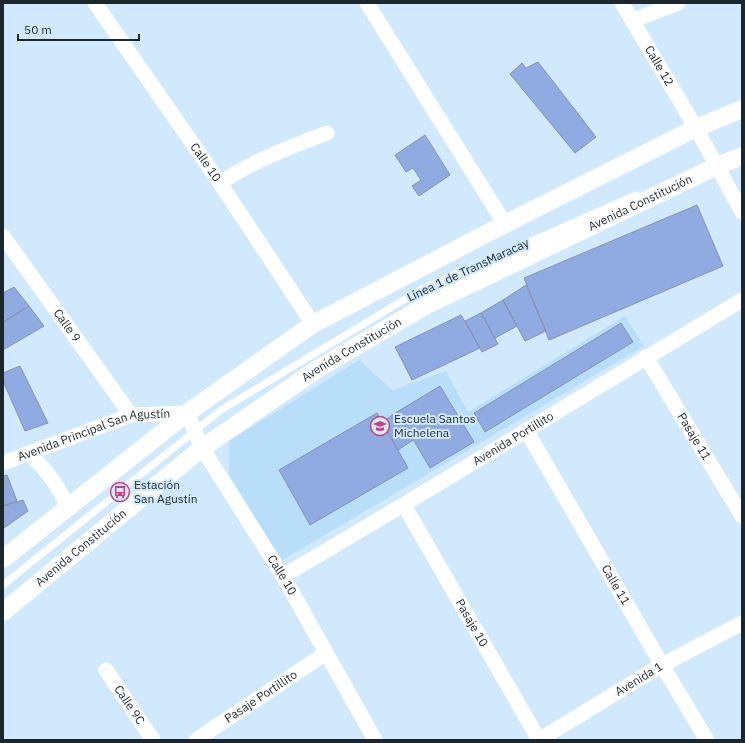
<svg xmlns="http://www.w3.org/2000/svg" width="745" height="743" viewBox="0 0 745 743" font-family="'IBM Plex Sans',sans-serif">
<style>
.built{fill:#b9defa}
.building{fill:#90aae2;stroke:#8593af}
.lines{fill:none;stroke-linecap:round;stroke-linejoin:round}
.service{stroke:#fff;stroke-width:7}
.minor{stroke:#fff;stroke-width:15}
.tertiary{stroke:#fff;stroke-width:18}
.labels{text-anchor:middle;stroke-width:4;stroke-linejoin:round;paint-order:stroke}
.street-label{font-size:12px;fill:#1b272f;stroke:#d1e9fc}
.poi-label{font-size:12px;fill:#1b272f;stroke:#d1e9fc;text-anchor:start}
</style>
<rect width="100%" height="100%" fill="#d1e9fc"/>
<path class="built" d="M625 316 644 346 281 561 229 474V441L359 360 392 390 446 371 468 412Z"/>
<path class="building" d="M538 62 596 137 575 153 510 74 522 63 526 68Z
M425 135 450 175 419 196 412 186 421 180 413 168 406 172 395 155Z
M697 205 723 266 549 340 524 278Z
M526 285 546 331 525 341 503 300Z
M14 287 29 306 3 322V293Z
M503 300 517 326 495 338 481 313Z
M29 306 44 326 3 350V322Z
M481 313 498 344 482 352 465 321Z
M461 315 480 348 412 380 395 347Z
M621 323 633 342 485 432 474 413Z
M20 366 48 423 25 431 3 381V373Z
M440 386 474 442 430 468 397 412Z
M397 412 413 440 398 450 382 422Z
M377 413 408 468 310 525 279 470Z
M7 475 17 501 3 506V476Z
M23 500 28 511 4 528 3 525V506Z"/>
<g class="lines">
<path class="service" d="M3 585 221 410 422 289 636 195"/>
<g class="minor">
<path id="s1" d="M95 3 220 183 313 324"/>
<path d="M367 3 505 224"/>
<path id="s2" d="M622 3 696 128 742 212"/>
<path d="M632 21 678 3"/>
<path d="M220 183C253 161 290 147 327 133"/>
<path id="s3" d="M3 236 131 415"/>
<path id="s4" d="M646 357 742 516"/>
<path id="s5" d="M526 430 662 665 707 740"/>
<path d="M29 454C46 469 59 486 68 508"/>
<path id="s6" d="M3 463 131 415 187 413 202 448 283 576 375 740"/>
<path id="s7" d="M404 505 539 740"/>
<path id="s8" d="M283 576C437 486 589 392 742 300"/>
<path id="s9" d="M106 670 153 740"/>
<path id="s10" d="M196 740 326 653"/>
<path id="s11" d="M539 740 662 665 742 623"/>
</g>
<g class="tertiary">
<path d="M3 559 187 413 313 324 505 224 696 128 742 109"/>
<path id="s12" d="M3 612 202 448 319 368 427 305 717 166 742 156"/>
</g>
</g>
<defs>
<symbol id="school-ring" viewBox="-11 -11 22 22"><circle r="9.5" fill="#d1e9fc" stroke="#ca417c" stroke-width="1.5"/><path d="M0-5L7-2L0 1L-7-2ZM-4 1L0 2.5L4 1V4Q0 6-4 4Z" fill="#ca417c"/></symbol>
<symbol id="bus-ring" viewBox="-11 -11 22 22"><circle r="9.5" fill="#d1e9fc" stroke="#ca417c" stroke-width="1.5"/><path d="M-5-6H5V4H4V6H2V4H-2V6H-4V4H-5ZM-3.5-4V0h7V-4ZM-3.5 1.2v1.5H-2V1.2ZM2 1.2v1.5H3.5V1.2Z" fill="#ca417c"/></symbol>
</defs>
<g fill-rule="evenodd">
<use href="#school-ring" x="369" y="415" width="22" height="22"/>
<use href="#bus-ring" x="109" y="481" width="22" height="22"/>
</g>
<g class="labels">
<g class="street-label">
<text dy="4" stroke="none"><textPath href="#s2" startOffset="73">Calle 12</textPath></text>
<text dy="4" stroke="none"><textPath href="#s1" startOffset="194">Calle 10</textPath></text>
<text dy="4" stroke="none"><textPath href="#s12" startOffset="761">Avenida Constitución</textPath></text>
<text transform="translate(468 270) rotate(-25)" y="4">Línea 1 de TransMaracay</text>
<text dy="4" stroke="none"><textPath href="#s3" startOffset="110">Calle 9</textPath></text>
<text dy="4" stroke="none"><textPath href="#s12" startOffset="437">Avenida Constitución</textPath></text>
<text dy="4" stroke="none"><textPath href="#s6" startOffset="96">Avenida Principal San Agustín</textPath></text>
<text dy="4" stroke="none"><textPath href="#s4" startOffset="93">Pasaje 11</textPath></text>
<text dy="4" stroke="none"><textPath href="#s8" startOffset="268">Avenida Portillito</textPath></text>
<text dy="4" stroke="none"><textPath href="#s12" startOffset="101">Avenida Constitución</textPath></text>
<text dy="4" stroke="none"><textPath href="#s6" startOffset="381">Calle 10</textPath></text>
<text dy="4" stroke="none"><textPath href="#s5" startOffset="179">Calle 11</textPath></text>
<text dy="4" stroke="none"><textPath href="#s7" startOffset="136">Pasaje 10</textPath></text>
<text dy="4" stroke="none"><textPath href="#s11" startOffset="117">Avenida 1</textPath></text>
<text dy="4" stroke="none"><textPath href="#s10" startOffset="78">Pasaje Portillito</textPath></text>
<text dy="4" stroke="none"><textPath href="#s9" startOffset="42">Calle 9C</textPath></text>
</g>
<g class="poi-label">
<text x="394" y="423">Escuela Santos<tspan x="394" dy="14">Michelena</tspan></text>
<text x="134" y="489">Estación<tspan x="134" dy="14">San Agustín</tspan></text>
</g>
</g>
<rect width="745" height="743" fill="none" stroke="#1b272f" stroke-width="8"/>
<path d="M18 34v6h121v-6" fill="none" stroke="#1b272f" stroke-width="2"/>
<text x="24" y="34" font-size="12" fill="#1b272f" stroke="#d1e9fc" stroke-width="3" paint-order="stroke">50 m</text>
</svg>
